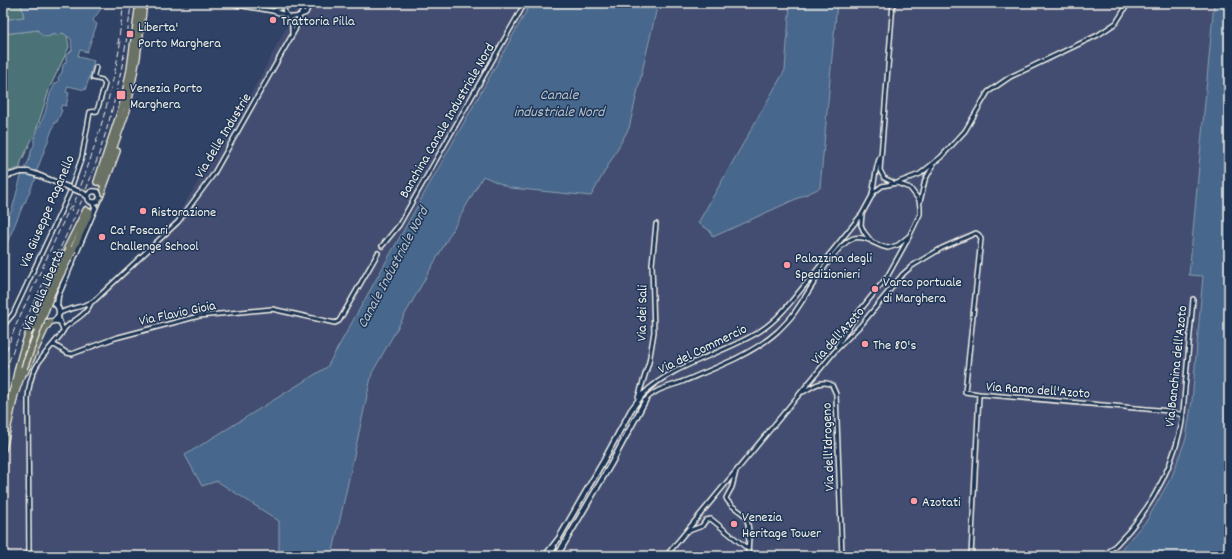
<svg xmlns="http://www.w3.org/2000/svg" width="1232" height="559" viewBox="0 0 1232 559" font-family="Dekko,sans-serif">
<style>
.built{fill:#424e71}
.green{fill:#4c7377;stroke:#a0b2b0}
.water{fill:#46678c;stroke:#8c9eb1}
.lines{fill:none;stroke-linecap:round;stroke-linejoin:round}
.highway-tunnel{stroke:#4d5c79;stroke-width:5.5;stroke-dasharray:5.5 3;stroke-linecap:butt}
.street-casing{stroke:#f4f1e8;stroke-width:6}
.secondary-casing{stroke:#f4f1e8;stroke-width:7}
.highway-casing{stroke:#f4f1e8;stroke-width:8}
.street{stroke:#1d3557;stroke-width:3}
.secondary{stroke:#1d3557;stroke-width:4}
.highway{stroke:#6b7165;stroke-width:5.5}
.rail{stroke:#f4f1e8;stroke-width:1;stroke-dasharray:6 3;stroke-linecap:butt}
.secondary-bridge-casing{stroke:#f4f1e8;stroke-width:7;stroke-linecap:butt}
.highway-bridge-casing{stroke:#f4f1e8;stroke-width:8;stroke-linecap:butt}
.secondary-bridge{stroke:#1d3557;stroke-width:4}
.highway-bridge{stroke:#6b7165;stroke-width:5.5}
.poi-dot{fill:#ff9aa2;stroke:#1d3557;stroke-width:1.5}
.labels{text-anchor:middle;stroke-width:3;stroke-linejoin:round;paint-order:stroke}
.poi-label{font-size:14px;fill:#f4f1e8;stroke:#1d3557;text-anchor:start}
.street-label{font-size:14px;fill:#f4f1e8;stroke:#1d3557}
.water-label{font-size:15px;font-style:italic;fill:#b7c1c8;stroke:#1d3557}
</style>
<rect width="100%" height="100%" fill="#304265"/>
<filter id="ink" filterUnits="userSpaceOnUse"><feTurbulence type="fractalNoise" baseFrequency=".025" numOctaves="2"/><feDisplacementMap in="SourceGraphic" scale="8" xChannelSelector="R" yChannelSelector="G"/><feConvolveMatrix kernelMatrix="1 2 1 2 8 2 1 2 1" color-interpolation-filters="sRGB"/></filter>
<g filter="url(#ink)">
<path class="built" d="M299 3H531L327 367 185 455 217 481 279 521V556H30L29 394 33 374 41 360 54 345 98 301 176 218 257 83Z
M658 3H790L785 70 698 223 709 230 820 188 837 3H1214L1189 275 1203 276 1192 401 1186 438 1172 476 1147 520 1118 554 1115 556H332L372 373 483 176 510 188 629 128Z
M3 396 26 403 27 556H3Z"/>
<path class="green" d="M3 3H21L24 17 3 20Z
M38 30 51 36 53 34 57 35 63 33 67 35 69 47 50 87 36 131 21 162 20 168 3 173V34Z"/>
<path class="water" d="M21 3H34L35 7 64 3H105L93 20 94 22 97 24 87 52 80 50 78 55 79 57 94 61 89 79 85 90 68 86 66 92 69 93 66 106 62 105 60 109 62 110 57 122H55L37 170 35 181H34L25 203H24L4 250 3 256V227L8 216 12 210 21 176 29 160 32 148 34 146V139L45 113 50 94 55 84 59 81 58 78 62 72 63 65 66 62V56L72 50 71 39 63 33 57 35 53 34C47 39 41 37 38 30L3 34V20L24 17Z
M531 3H658L629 128 591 196 510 188 483 176 372 373 332 556H279V521L217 481 202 486 185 455 327 367Z
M790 3H837L820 188 713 237 709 230 698 223 785 70Z
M1214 3H1229V556H1115L1147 520 1172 476 1186 438 1192 401 1203 276 1189 275Z"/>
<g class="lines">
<path class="highway-tunnel" d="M86 210 97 182
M90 212 101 183"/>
<defs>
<path id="street" d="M224 3 273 11 286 15
M286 3 284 7 285 13C288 18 295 18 300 15 304 11 303 6 299 3
M273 11 284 6
M301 15 306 13 310 3
M288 16 292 26V33
M892 182 884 178 880 170 893 3
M899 182 920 174 941 157 965 131 988 92 1010 77 1098 35 1116 23 1126 7V3
M872 194C875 182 875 168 880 157
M920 202 925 180 933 166
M382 246 399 225 525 3
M59 314C65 308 85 308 95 300L178 222 213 175 295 30 300 15
M58 316 63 330
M54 321 60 322
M3 326 13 314 69 194 82 157 90 112 97 111 105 84 102 80 93 78 96 67
M53 344 67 353 72 354 115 338 199 316 272 309 335 323 339 321 378 253
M837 346 858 313 887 277 907 241 920 214V207L919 200 910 188 897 183 882 186 874 192 862 214 861 225 864 232 872 242 881 246 888 248 898 245 909 236
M803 392C812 387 822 379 832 385L836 394 842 556
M643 394C673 364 724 354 760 331 780 318 794 298 808 281 826 259 844 236 862 214
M638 398 649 362 654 332 652 264 656 224
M645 401C655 388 670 387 684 381 715 368 753 354 778 331 783 326 788 321 792 316 806 298 834 244 854 238 859 237 864 238 869 240
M736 471 732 487 726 498C729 506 738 509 744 515 752 525 748 544 748 556
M686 532 702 526 706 520 711 519 748 549
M29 556 28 399C29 370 41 358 59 337 62 334 63 330 66 327 75 319 86 315 91 303
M666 556 835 351 861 325 903 274 912 266 942 248 976 233 979 235 981 239 965 392 979 394
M971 556 979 394 1169 411 1182 415
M1104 556C1143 522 1170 477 1181 427 1184 411 1184 395 1186 378 1188 352 1191 326 1193 299"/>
<path id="secondary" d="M3 177 21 172
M39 312a10 10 0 1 1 20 0a10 10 0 1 1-20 0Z
M57 306 58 296 99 199
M545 556 559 538 604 460 631 410 643 394
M549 556 554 547
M557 556 611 464 645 401"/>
<path id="highway" d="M97 182 122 107 130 70 139 3
M101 183 127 110 137 57 144 3
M100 197 117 151
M73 250 90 212
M61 260 86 210
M25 372 46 327 50 322
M15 382C19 362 24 340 34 322
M3 427 16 379
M3 449 15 394 24 368"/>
</defs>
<use href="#street" class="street-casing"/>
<use href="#secondary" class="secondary-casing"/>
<use href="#highway" class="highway-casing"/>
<use href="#street" class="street"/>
<use href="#secondary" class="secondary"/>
<use href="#highway" class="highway"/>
<path class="rail" d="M118 44 124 3
M71 211C94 154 111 99 121 39
M3 359 16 325 71 205
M3 379C21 322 51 270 75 216 105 148 124 76 131 3"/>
<defs>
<path id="secondary-bridge" d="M21 172H28L35 174 83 193 88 197
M98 201C86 208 84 187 98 192L100 197
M93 202 95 208"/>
<path id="highway-bridge" d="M34 327 55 276 69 249
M24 368 52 292 73 250"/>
</defs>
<use href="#secondary-bridge" class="secondary-bridge-casing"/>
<use href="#highway-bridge" class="highway-bridge-casing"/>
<use href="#secondary-bridge" class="secondary-bridge"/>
<use href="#highway-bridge" class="highway-bridge"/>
</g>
</g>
<g class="poi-dot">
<circle cx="273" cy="20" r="4"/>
<rect x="126" y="30" width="8" height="8" rx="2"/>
<rect x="116" y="90" width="10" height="10" rx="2"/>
<circle cx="143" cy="211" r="4"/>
<circle cx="102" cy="237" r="4"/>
<circle cx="787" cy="265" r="4"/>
<circle cx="875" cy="289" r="4"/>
<circle cx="865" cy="344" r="4"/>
<circle cx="914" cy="501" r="4"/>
<circle cx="734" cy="524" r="4"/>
</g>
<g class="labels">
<g class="poi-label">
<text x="281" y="25">Trattoria Pilla</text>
<text x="138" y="31">Liberta'<tspan x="138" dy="16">Porto Marghera</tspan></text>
<text x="130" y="92">Venezia Porto<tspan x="130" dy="16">Marghera</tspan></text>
<text x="151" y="216">Ristorazione</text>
<text x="110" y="234">Ca' Foscari<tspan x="110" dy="16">Challenge School</tspan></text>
<text x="795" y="262">Palazzina degli<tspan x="795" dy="16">Spedizionieri</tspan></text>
<text x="883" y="286">Varco portuale<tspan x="883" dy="16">di Marghera</tspan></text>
<text x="873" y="349">The 80's</text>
<text x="922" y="506">Azotati</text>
<text x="742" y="521">Venezia<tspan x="742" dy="16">Heritage Tower</tspan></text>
</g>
<g class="street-label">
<text transform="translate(446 120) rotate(-60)" y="5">Banchina Canale Industriale Nord</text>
<text transform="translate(222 135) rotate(-59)" y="5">Via delle Industrie</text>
<text transform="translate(46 211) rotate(-67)" y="5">Via Giuseppe Paganello</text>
<text transform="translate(42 290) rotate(-67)" y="5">Via della Libertà</text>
<text transform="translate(177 312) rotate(-12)" y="5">Via Flavio Gioia</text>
<text transform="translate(641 313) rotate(-89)" y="5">Via dei Sali</text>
<text transform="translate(837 335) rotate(-48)" y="5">Via dell'Azoto</text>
<text transform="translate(702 348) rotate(-26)" y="5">Via del Commercio</text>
<text transform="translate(1175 366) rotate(-84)" y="5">Via Banchina dell'Azoto</text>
<text transform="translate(1038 389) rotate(4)" y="5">Via Ramo dell'Azoto</text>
<text transform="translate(827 447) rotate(-92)" y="5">Via dell'Idrogeno</text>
</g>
<g class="water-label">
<text x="559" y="99">Canale<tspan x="559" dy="17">industriale Nord</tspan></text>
<text transform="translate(392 267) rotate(-62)" y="5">Canale Industriale Nord</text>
</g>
</g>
<rect width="1232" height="559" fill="none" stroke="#1d3557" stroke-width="16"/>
<rect x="8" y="8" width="1216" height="543" fill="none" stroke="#f4f1e8" stroke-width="1.5" filter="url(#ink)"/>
</svg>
